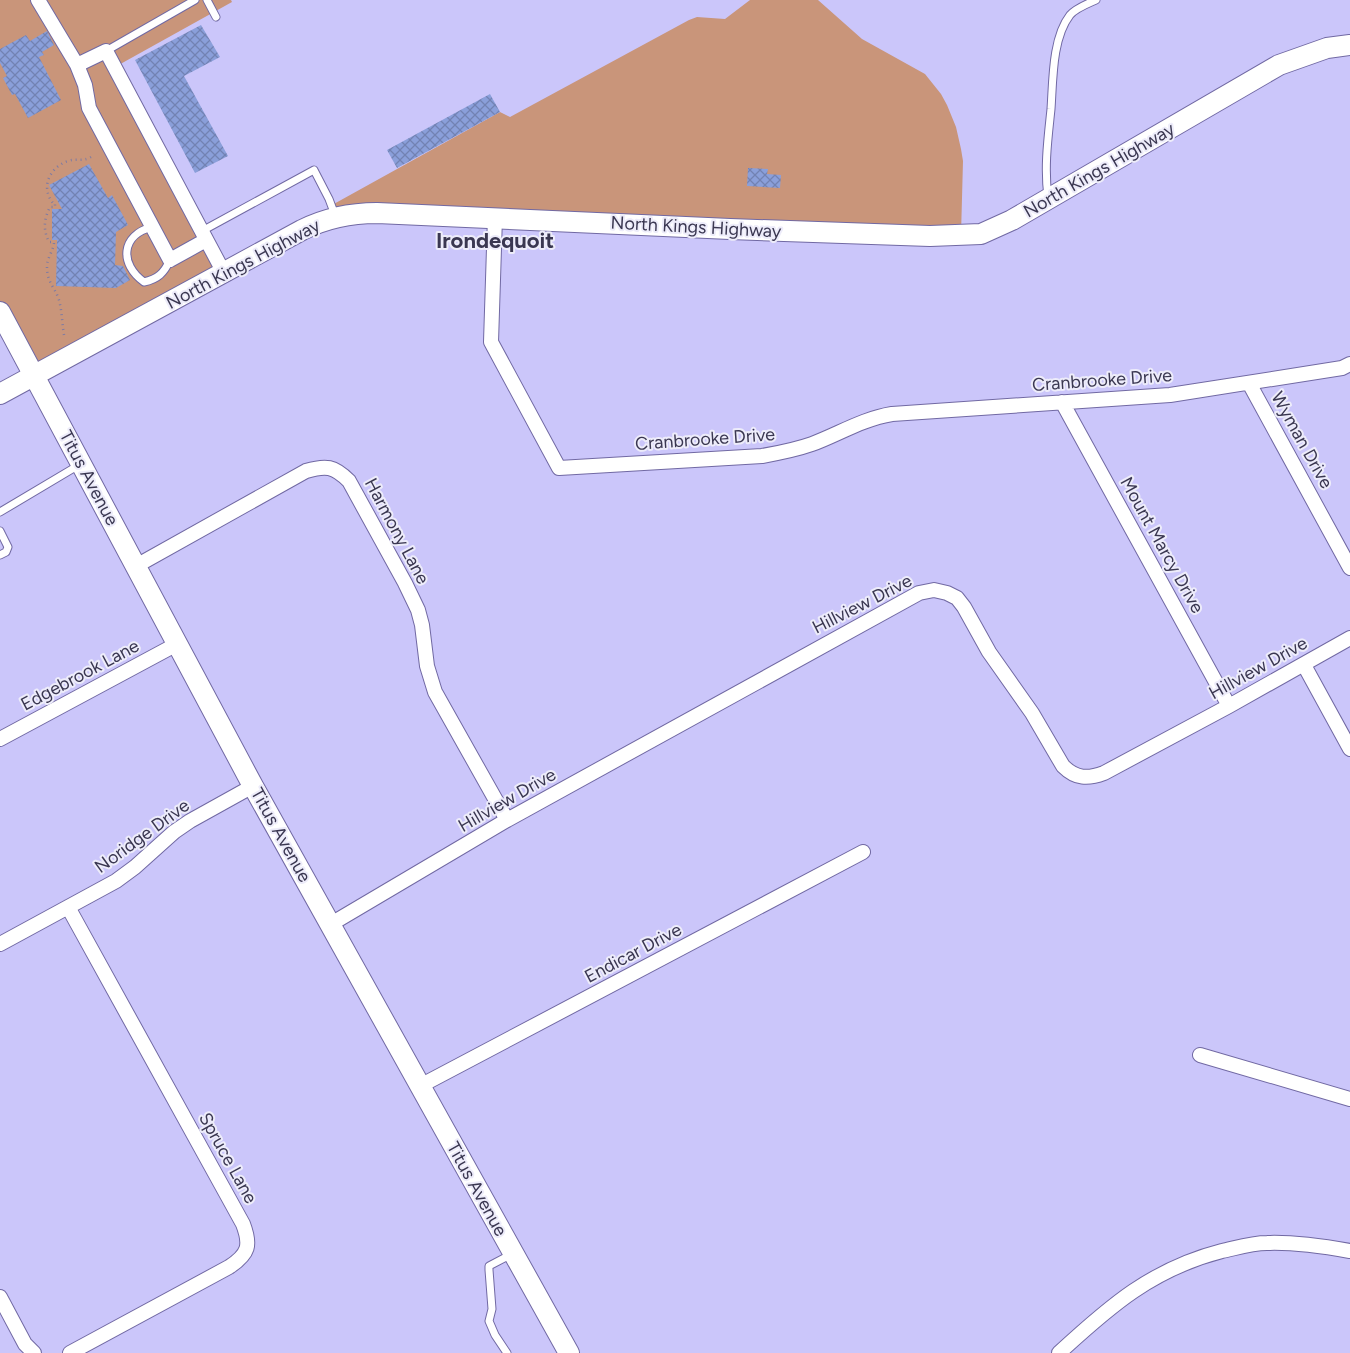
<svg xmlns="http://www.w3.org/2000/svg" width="1350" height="1353" viewBox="0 0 1350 1353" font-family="Figtree,sans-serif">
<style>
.green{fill:#c9957a}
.building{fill:url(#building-cross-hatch)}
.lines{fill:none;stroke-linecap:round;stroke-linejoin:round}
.lane-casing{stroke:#7169a3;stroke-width:9}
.street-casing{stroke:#7169a3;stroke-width:16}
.secondary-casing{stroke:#7169a3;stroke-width:22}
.path{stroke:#7f7ba2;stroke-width:2.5;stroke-dasharray:1 4;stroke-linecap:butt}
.lane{stroke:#fff;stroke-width:7}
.street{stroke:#fff;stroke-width:14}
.secondary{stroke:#fff;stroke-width:20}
.labels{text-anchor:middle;stroke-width:4;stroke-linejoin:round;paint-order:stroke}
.street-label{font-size:18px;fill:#3a3751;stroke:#edecfa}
.district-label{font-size:22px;font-weight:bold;fill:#3a3751;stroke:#edecfa}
</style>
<defs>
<pattern id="building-cross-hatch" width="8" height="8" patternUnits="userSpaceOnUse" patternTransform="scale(1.25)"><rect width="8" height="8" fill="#8a9fda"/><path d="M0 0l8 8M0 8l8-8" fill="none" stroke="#7282b3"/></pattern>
</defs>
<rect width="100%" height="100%" fill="#cbc6fa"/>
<path class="green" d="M0 0H231L232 2 115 67 226 272 34 375 0 312Z
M750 0H818L862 39 925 74 941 94 947 105 956 127 961 149 963 161 961 235 340 216 332 205 500 112 510 117 689 20 697 17 725 19Z"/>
<path class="building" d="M201 25 220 57 184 76 228 156 195 173 135 60Z
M47 31 54 45 42 52 44 55 39 57 61 100 28 118 15 94 12 95 3 78 7 76 0 63V49L26 35 30 41Z
M490 94 500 112 397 168 387 150Z
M89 164 108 198 112 195 128 225 116 232 115 265 123 266 130 280 116 288 56 286 57 240H52V209H62L49 185Z
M748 168 768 169 767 174 781 175 780 188 747 186Z"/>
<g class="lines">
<defs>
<path id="lane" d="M207 0 216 17
M106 51 195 0
M1048 197C1044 167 1048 138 1051 109 1053 81 1052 38 1070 15 1076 8 1087 4 1096 0
M152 227C121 235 119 264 144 282 158 279 164 273 170 260
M202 231 314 170 329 199 335 215
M0 512 79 465
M0 531 8 547 6 552 0 555
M507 1353 495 1335 489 1321 492 1309 489 1270V1266L512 1254"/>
<path id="street" d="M38 0 77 65 85 85 89 108 170 260 206 240
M77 65 106 51 224 273
M495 217 491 342 559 468 762 456C779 453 795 450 812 444 839 434 862 419 892 414L1170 395 1342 368 1350 364
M1249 383 1350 568
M1062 402 1229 706
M136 566 306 471C326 465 334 466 349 481L405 583 418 610 422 625 427 666 435 692 507 820
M1304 665 1350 749
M0 739 177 644
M68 907 243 1224C251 1245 249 1254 229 1267L70 1353
M331 924 507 820 919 593 934 590 947 593 957 598 964 607 989 652 1032 713 1063 766C1076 779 1088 779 1104 773L1229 706 1350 638
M0 944 116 881 135 867 174 832 190 821 253 786
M1200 1055 1350 1099
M420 1086 863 852
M0 1297 25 1344 34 1353
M1059 1353C1110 1306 1152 1269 1222 1251 1236 1248 1252 1243 1267 1243 1295 1242 1322 1246 1350 1251"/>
<path id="secondary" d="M0 312 253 786 569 1353
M0 394 302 230C326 218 350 213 377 213L730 229 930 236 981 234 1012 220 1279 65 1327 48 1350 45"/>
</defs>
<use href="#lane" class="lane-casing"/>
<use href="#street" class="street-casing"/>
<use href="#secondary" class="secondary-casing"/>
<path class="path" d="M64 335C62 323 62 311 59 300 55 287 47 283 47 267 47 257 54 250 54 242H49C43 230 44 220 49 209L50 207H55V203H53C40 187 50 167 68 161 77 158 82 162 91 157"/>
<use href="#lane" class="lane"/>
<use href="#street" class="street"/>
<use href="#secondary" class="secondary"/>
</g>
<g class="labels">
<g class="street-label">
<text transform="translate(1099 170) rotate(-30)" y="6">North Kings Highway</text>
<text transform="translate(696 227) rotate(3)" y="6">North Kings Highway</text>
<text transform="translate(243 264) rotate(-28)" y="6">North Kings Highway</text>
<text transform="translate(1102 380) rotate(-4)" y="6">Cranbrooke Drive</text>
<text transform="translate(705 439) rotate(-4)" y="6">Cranbrooke Drive</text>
<text transform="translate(1302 440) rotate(61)" y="6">Wyman Drive</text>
<text transform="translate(89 478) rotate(62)" y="6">Titus Avenue</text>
<text transform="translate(397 531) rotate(62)" y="6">Harmony Lane</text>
<text transform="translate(1162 545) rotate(61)" y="6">Mount Marcy Drive</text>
<text transform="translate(862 604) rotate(-27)" y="6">Hillview Drive</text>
<text transform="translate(1258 668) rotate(-29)" y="6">Hillview Drive</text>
<text transform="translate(80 675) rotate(-28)" y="6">Edgebrook Lane</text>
<text transform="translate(507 800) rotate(-30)" y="6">Hillview Drive</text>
<text transform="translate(281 835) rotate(61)" y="6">Titus Avenue</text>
<text transform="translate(142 836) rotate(-36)" y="6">Noridge Drive</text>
<text transform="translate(633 953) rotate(-28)" y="6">Endicar Drive</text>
<text transform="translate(228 1158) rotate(61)" y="6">Spruce Lane</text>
<text transform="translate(477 1189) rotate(61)" y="6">Titus Avenue</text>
</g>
<g class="district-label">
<text x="495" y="248">Irondequoit</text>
</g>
</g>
</svg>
